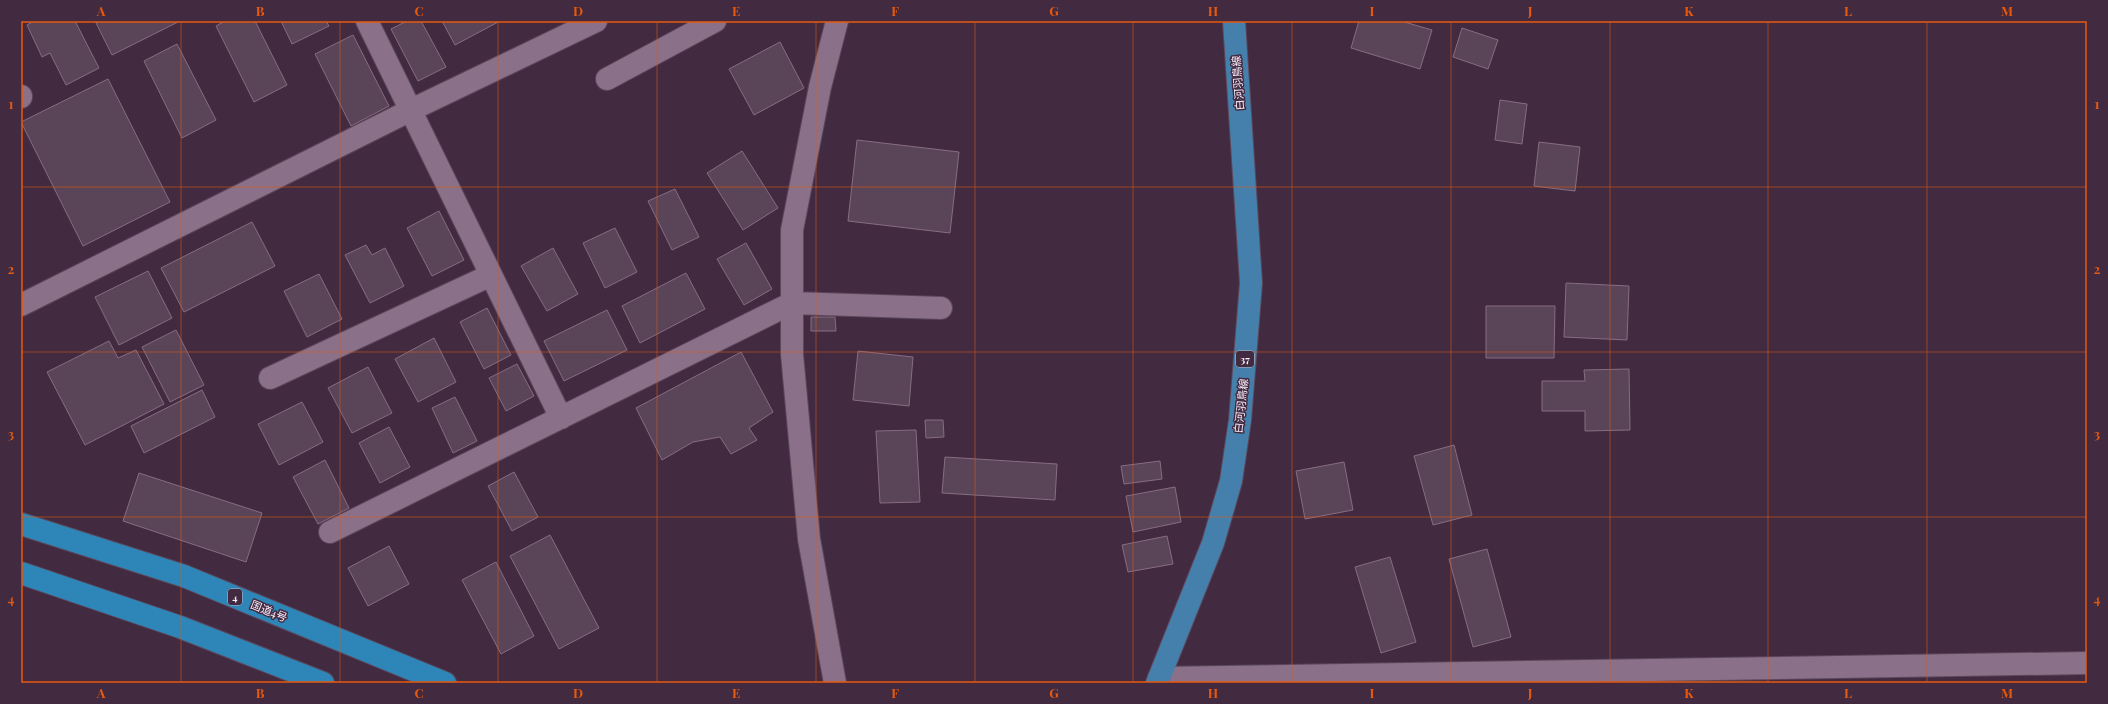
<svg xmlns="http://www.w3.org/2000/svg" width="2108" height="704" viewBox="0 0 2108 704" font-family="'Playfair Display','Noto Sans JP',serif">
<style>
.building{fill:#5a4558;stroke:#876c84}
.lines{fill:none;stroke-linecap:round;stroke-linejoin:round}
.minor-casing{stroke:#5b475a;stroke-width:24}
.primary-casing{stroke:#5b475a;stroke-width:24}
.trunk-casing{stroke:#5b475a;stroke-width:24}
.minor{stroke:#8b7089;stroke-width:22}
.primary{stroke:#4580ac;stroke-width:22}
.trunk{stroke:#2e85b8;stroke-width:22}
.grid{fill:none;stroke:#e8590c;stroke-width:1;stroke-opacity:0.55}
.labels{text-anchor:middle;stroke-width:3;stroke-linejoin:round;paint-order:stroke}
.shield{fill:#422b41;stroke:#c6b4c5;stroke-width:1}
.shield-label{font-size:10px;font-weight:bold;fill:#feeffd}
.street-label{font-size:11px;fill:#feeffd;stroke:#422b41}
.neatline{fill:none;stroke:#e8590c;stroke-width:1.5}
.grid-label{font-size:13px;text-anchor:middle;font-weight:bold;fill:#e8590c}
</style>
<rect width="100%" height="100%" fill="#422b41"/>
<path class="building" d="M34 21H75L99 68 66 85 50 53 42 57 27 25Z
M100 21H180L112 55 96 23Z
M225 21H255L287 85 254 102 216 26Z
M281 21H326L329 26 292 44Z
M407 21H421L446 67 418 81 391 29Z
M442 21H500L455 45Z
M1359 21H1401L1432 30 1420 69 1351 48Z
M1462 28 1498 40 1488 69 1453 57Z
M353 35 389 106 351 126 315 54Z
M780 42 804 88 754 115 729 69Z
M177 44 216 120 182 138 144 61Z
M108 79 170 202 83 246 21 122Z
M1500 100 1527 104 1522 144 1495 140Z
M857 140 959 152 950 233 848 221Z
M1539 142 1580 147 1575 191 1534 186Z
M742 151 778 208 743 230 707 173Z
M675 189 699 237 672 250 648 201Z
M439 211 464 260 432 276 407 228Z
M252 222 275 266 184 312 161 268Z
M615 228 637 272 605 288 583 243Z
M746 243 772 289 744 305 717 259Z
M366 245 372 255 385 248 404 286 370 303 345 255Z
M553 248 578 294 547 311 521 266Z
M148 271 172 318 119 345 95 297Z
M686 273 705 309 640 343 622 306Z
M319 274 342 319 307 337 284 291Z
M1566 283 1629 286 1627 340 1564 337Z
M1486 306H1555L1554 358H1486Z
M487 308 511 355 484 369 460 322Z
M607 310 627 350 564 381 544 341Z
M811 317H835L836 331H811Z
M176 330 204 385 170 402 142 347Z
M434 338 456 382 418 402 395 359Z
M109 341 118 358 136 350 164 404 85 445 47 372Z
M858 351 913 357 909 406 853 400Z
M741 352 773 412 749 428 757 440 731 454 720 437 693 442 662 460 636 408Z
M517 364 534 396 506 411 489 378Z
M368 367 392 413 352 433 328 388Z
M1629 369 1630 430 1585 431V411H1542V381H1585L1584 370Z
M202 390 215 417 144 453 131 426Z
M455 397 477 441 453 453 432 408Z
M302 402 323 442 279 465 258 424Z
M925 420H943L944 437 926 438Z
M389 427 410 467 380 483 359 443Z
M916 430 920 502 880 503 876 431Z
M1454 445 1472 515 1433 525 1414 456Z
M945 457 1057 464 1055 500 942 493Z
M325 460 349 508 318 524 293 477Z
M1160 461 1162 479 1124 484 1121 466Z
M1344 462 1353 510 1305 519 1296 471Z
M514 472 538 517 512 531 488 486Z
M139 473 262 513 246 562 123 521Z
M1175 487 1181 522 1133 532 1126 496Z
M550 535 599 628 559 649 510 556Z
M1167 536 1173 564 1128 572 1122 545Z
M389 546 409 584 368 606 348 568Z
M1487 549 1511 637 1473 647 1449 559Z
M1390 557 1416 642 1381 653 1355 567Z
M496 562 534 636 501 654 462 580Z"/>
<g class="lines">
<defs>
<path id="minor" d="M367 21 561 418
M607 79 715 21
M21 97V96
M21 305 411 110 596 21
M270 378 491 275
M330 532 792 303 941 308
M1159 678 2087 663
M835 683 809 539 792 354V230L820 87 837 21"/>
<path id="primary" d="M1157 683 1213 543 1231 481 1240 420 1251 283 1234 21"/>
<path id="trunk" d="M21 524 184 576 445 683
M21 573 180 627 323 683"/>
</defs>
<use href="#minor" class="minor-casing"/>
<use href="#primary" class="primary-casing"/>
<use href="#trunk" class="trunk-casing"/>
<use href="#minor" class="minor"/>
<use href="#primary" class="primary"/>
<use href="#trunk" class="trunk"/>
</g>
<path class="grid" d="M181 21V683M340 21V683M498 21V683M657 21V683M816 21V683M975 21V683M1133 21V683M1292 21V683M1451 21V683M1610 21V683M1768 21V683M1927 21V683M21 187H2087M21 352H2087M21 517H2087"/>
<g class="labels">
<g class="shield">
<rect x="1236" y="351" width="18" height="16" rx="3"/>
<rect x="228" y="589" width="14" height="16" rx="3"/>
</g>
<g class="shield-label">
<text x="1245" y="363">37</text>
<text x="235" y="601">4</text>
</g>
<g class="street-label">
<text transform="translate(1238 83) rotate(-94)" y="4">白河羽鳥線</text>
<text transform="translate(1241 406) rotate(-84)" y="4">白河羽鳥線</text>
<text transform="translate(269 611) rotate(22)" y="4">国道4号</text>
</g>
</g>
<rect width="2108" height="704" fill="none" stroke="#422b41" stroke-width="44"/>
<rect x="22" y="22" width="2064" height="660" class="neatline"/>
<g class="grid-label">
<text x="101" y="16">A</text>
<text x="260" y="16">B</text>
<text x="419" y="16">C</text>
<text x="578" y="16">D</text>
<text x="736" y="16">E</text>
<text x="895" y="16">F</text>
<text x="1054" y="16">G</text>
<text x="1213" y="16">H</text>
<text x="1372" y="16">I</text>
<text x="1530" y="16">J</text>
<text x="1689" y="16">K</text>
<text x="1848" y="16">L</text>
<text x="2007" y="16">M</text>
<text x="11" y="109">1</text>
<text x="2097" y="109">1</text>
<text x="11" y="274">2</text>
<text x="2097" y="274">2</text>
<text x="11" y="439">3</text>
<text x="2097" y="439">3</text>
<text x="11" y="604">4</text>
<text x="2097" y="604">4</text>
<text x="101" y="698">A</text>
<text x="260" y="698">B</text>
<text x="419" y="698">C</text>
<text x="578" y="698">D</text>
<text x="736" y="698">E</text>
<text x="895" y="698">F</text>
<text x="1054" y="698">G</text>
<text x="1213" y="698">H</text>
<text x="1372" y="698">I</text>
<text x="1530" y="698">J</text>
<text x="1689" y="698">K</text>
<text x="1848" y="698">L</text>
<text x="2007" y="698">M</text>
</g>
</svg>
